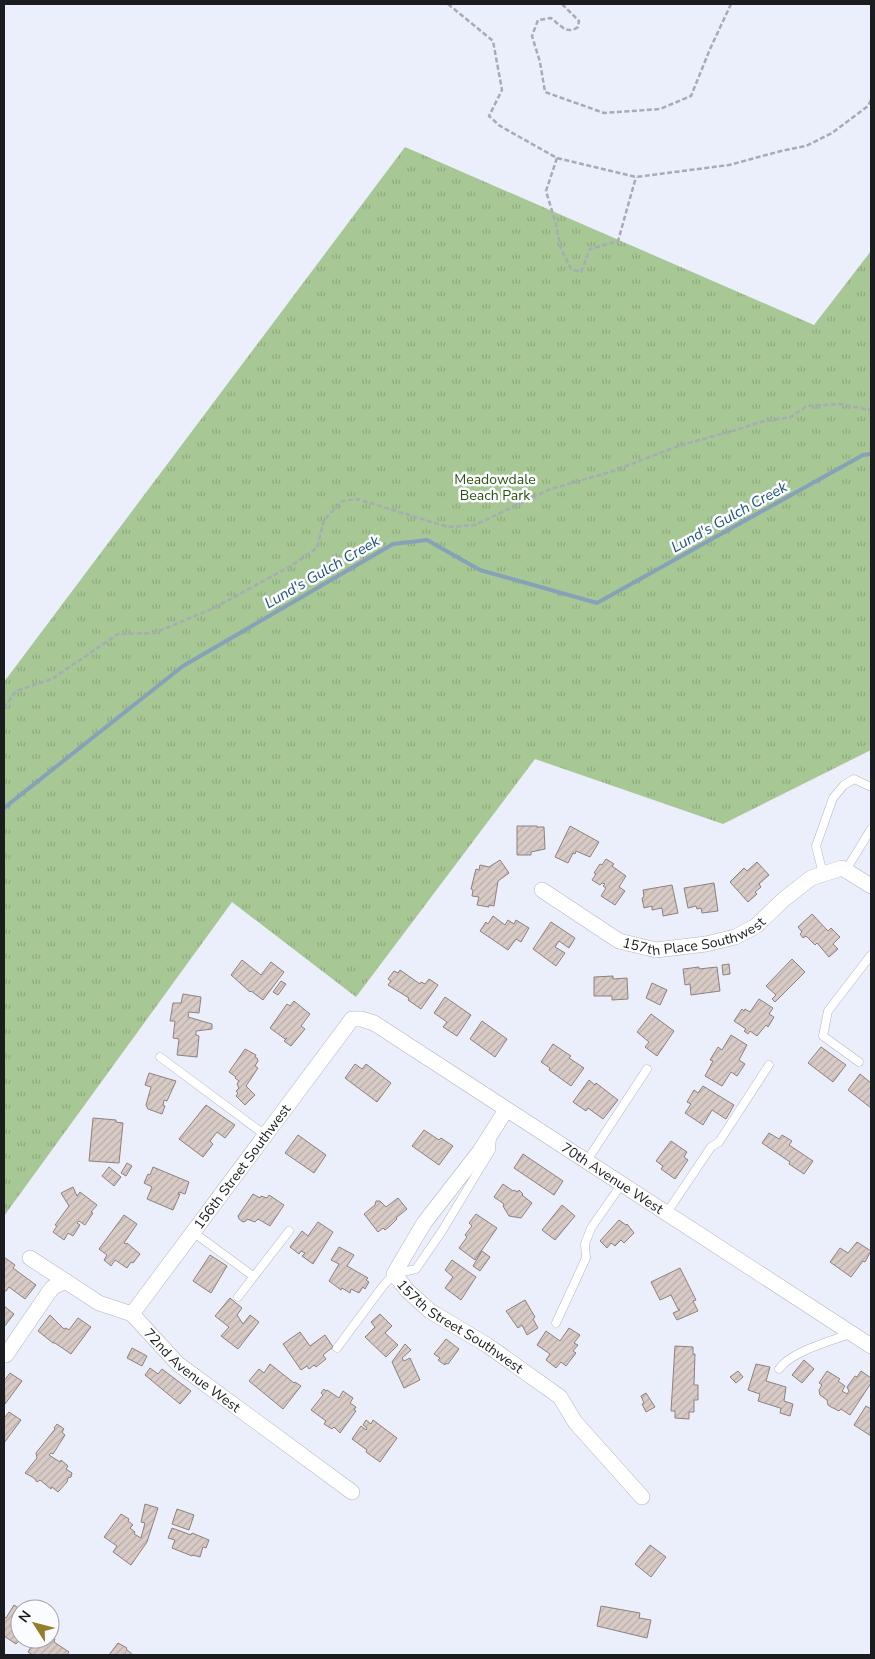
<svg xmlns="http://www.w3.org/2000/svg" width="875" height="1659" viewBox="0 0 875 1659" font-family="'Nunito Sans',sans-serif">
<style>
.park{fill:url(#park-tufts)}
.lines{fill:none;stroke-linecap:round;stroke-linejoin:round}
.stream{stroke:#86a2b9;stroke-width:4}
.building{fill:url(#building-hatch);stroke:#8e817d}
.service-casing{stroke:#b1b6c1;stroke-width:9}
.minor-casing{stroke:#b1b6c1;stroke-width:16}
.path{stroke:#a7abb5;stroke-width:2.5;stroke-dasharray:5 2.5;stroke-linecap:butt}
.service{stroke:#fff;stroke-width:8}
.minor{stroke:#fff;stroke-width:15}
.labels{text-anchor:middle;stroke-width:5;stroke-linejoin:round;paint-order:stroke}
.park-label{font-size:14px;fill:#2d510c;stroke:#fbfcff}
.street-label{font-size:14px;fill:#1a1c20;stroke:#fbfcff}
.water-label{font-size:15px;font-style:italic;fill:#1f5273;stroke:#fbfcff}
</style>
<defs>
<pattern id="park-tufts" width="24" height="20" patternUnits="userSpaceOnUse" patternTransform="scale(1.25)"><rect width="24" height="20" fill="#a7c794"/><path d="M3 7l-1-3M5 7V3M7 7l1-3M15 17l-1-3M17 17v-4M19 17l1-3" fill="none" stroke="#8faa7f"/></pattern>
<pattern id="building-hatch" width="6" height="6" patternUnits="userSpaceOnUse" patternTransform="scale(1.25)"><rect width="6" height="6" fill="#d8cbc6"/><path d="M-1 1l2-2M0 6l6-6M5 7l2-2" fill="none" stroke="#b9aeaa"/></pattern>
</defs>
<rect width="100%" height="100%" fill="#eaeffb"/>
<path class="park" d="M405 147 814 325 871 251V750L723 824 535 759 356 997 232 902 4 1216V682Z"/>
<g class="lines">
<path class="stream" d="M4 808 183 666 393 544 427 540 480 570 597 603 863 455 871 454"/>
</g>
<path class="building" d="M517 826H537V827H544L545 849 531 852V855H517Z
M570 826 599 842 590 857 576 851 575 854 573 853 568 863 555 857Z
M606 859 614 864 612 866 626 876 619 887 625 891 615 905 601 896 606 888 603 886 605 884 602 883 600 885 592 880 596 874 594 873 600 864 602 865Z
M500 860 509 873 498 881 494 906 489 905V907L477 905 479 897 472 896 473 890 471 889 476 869 479 870 480 865 489 867Z
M757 862 769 875 759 884 761 887 755 892 757 894 748 902 730 882 744 868 747 871Z
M714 883 718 911 702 913 701 908 697 909 696 906 688 908 684 888Z
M672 885 678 913 663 916 662 908 652 910V906L644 908 642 898 644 897 643 890Z
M812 914 828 931 831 928 840 937 833 944 838 949 829 957 817 943 815 945 806 936 803 938 800 934 802 932 798 927Z
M493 916 505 925 508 920 514 924 516 920 529 928 521 942 516 939 508 950 480 931 486 922 488 924Z
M551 922 575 938 569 948 559 941 555 947 565 953 556 966 533 949Z
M792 959 805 972 775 1002 772 999 776 995 766 986Z
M242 960 261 975 271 962 284 972 263 1000 251 991 250 992 231 975Z
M729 964 730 974 723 975 722 965Z
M699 967V969L717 967 720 991 691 995 690 984 685 985 683 969Z
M400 970 420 984 421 982 425 984 429 979 438 985 421 1009 408 1000 409 998 388 985 391 981 388 979 394 971 398 973Z
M613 976V979L627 978 628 999 612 1000V996H594V977Z
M281 981 286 984 278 995 273 992Z
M652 983 667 990 660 1005 646 998Z
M183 994 201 997 199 1013 189 1012 188 1017 212 1024V1029L196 1031V1035L199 1036 197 1057 177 1055 179 1039 173 1038 175 1021H170L173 1003H181Z
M445 997 471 1015 457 1036 443 1027 447 1022 434 1013Z
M759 999 773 1008 769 1014 774 1017 768 1027 766 1025 757 1036 750 1031 748 1034 744 1031 746 1029 734 1021 742 1009 744 1011 745 1009 750 1012Z
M294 1001 310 1014 301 1026 305 1029 291 1046 284 1041 287 1038 285 1039 270 1028 287 1004 290 1006Z
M651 1014 674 1031 657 1056 645 1047 649 1042 637 1032Z
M482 1021 507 1039 495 1057 470 1039Z
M731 1035 747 1045 739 1060 745 1064 737 1076 731 1072 722 1086 705 1076 713 1061 710 1060 718 1047 722 1050Z
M553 1044 571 1056 569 1058 584 1068 571 1086 549 1070 550 1068 541 1062Z
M821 1047 846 1065 833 1082 808 1063Z
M245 1049 256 1055 255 1057 257 1058 258 1061 255 1066 258 1068 246 1086 255 1095 245 1105 236 1096 238 1093 236 1091 239 1088 237 1084 239 1081 235 1078 236 1077 229 1072Z
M355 1064 362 1069 366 1064 391 1083 377 1102 345 1078Z
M149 1073 176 1081 167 1101 164 1100 163 1105 165 1106 162 1114 148 1109 146 1105 151 1087 145 1085Z
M860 1074 871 1083V1108L848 1090Z
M589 1080 595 1085 596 1083 618 1100 603 1119 588 1108 586 1111 573 1102Z
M703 1086 734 1105 726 1119 712 1110 703 1125 685 1113 691 1104 687 1102 694 1090 698 1093Z
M206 1105 235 1125 225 1138 217 1132 210 1141 213 1144 203 1157 179 1139Z
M93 1118 116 1120V1122L123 1123 119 1163 89 1161Z
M424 1130 439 1140 441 1138 453 1146 439 1165 412 1146Z
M769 1133 779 1139 782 1135 792 1141 789 1145 813 1161 804 1174 789 1164 790 1162 762 1143Z
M298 1135 326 1155 314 1173 285 1153Z
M671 1141 687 1152 684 1157 688 1160 675 1179 661 1169 663 1166 656 1161Z
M523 1154 563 1181 554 1195 514 1168Z
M127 1163 132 1166 126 1176 121 1173Z
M109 1167 121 1177 114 1186 102 1176Z
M153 1167 189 1182 185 1194 179 1192 178 1194H180L173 1210 147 1199 152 1187 144 1183 148 1174 150 1175Z
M503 1184 513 1191 514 1190 517 1192 519 1190 523 1194 522 1195 532 1203 521 1218 509 1216 503 1206 504 1204 494 1197Z
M73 1187 77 1196 80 1192 97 1205 91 1212 93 1213 85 1225 79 1221 77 1223 80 1225 73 1236 68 1233 64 1240 53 1232 57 1226 55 1225 69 1206 61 1193Z
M253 1194 260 1198 261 1196 267 1198 269 1195 284 1205 270 1226 258 1219 255 1222 247 1219 246 1221 243 1222 239 1219 238 1216Z
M398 1198 407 1209 396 1218 397 1219 390 1226 385 1230 383 1228 378 1232 364 1214 375 1205 376 1201H380L386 1207Z
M562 1205 575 1216 555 1240 542 1230Z
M476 1214 497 1228 475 1260 459 1248 467 1237 465 1235 472 1226 469 1223Z
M124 1215 137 1224 124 1243 126 1244 127 1243 140 1254 133 1263 131 1262 127 1268 115 1260 111 1266 104 1260 107 1255 99 1249Z
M619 1220 626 1225 627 1224 634 1233 624 1243 621 1240 615 1246 611 1243 607 1248 600 1241Z
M318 1222 333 1232 313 1264 302 1256 305 1253 301 1251 299 1254 290 1247 302 1231 308 1236Z
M857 1242 871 1251 865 1262 863 1261 851 1277 830 1262 840 1248 848 1253Z
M339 1247 354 1255 347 1266 368 1278 366 1280 369 1282 365 1289 363 1287 359 1293 351 1289 350 1293 342 1288 341 1290 329 1281 339 1264 331 1260Z
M482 1251 490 1257 480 1271 473 1266Z
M210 1255 227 1266 211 1293 193 1281Z
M4 1257 15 1265 13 1268 36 1285 25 1299 9 1287 6 1291H4Z
M452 1260 476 1277 461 1300 445 1288 453 1277 445 1270Z
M680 1268 696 1300 693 1301 698 1311 677 1320 673 1313 680 1310 678 1309 671 1295 660 1300 651 1282Z
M230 1298 242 1308 237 1315 243 1324 250 1315 259 1322 238 1349 221 1336 229 1327 215 1316Z
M525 1300 535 1317 533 1319 538 1328 527 1335 522 1325 518 1328 506 1311Z
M4 1306 14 1314 4 1327Z
M380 1314 392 1326 385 1333 398 1345 386 1357 365 1337 375 1327 371 1322Z
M50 1315 64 1329 66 1328 69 1330 78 1318 91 1327 71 1354 55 1343H53L38 1331Z
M569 1328 580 1335 574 1343 578 1345 573 1351 576 1353 566 1366 561 1362 556 1368 546 1360 550 1354 537 1345 546 1331 560 1341Z
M300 1332 310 1346 325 1335 333 1347 323 1355 326 1359 316 1367 314 1365 309 1369 307 1366 301 1370 283 1344Z
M446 1339 459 1349 448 1364 446 1363 445 1365 438 1360 440 1358 434 1354Z
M405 1344 411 1350 402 1358 404 1361 410 1358 420 1380 404 1388 392 1362Z
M675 1346 693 1347V1354H695L694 1385H698V1400H694V1412H689V1419L675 1418V1411H671Z
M132 1348 147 1356 142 1366 127 1358Z
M804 1360 814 1369 802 1383 792 1375Z
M270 1364 294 1383 295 1382 301 1386 283 1409 249 1381 259 1369 264 1373Z
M756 1364 770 1367 766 1381 786 1387 784 1401 793 1404 790 1416 780 1413 781 1408H780L758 1401 760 1394 748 1390Z
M150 1368 158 1374 162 1369 191 1391 180 1404 145 1375Z
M738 1371 743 1377 736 1383 730 1377Z
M827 1371 840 1379 838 1381 845 1386 842 1391 847 1394 849 1391 847 1387 855 1376 857 1377 861 1371 871 1378V1383L850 1415 841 1409 839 1411 831 1407 828 1405 827 1400 820 1395 819 1390 822 1385 819 1383Z
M10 1373 22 1381 5 1404 4 1381Z
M324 1389 326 1391 327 1390 339 1398 343 1391 353 1398 350 1403 356 1407 354 1410 356 1411 340 1433 334 1427 332 1429 324 1424 326 1421 311 1410 323 1395 321 1393Z
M646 1393 655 1407 646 1412 642 1404 644 1403 641 1396Z
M866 1406 871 1409V1436L854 1425Z
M9 1412 21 1420 4 1443V1416L5 1417Z
M366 1420 371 1424 373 1420 397 1438 380 1462 366 1452 367 1450 352 1439 361 1426 366 1430 367 1428 363 1425Z
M57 1424 64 1429 62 1432 65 1435 53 1454 51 1453 49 1455 60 1462 61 1460 68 1466 66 1469 72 1473 71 1477 68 1478 67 1482 58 1492 52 1487 51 1489 40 1480 37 1482 34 1478 25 1473 37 1458 36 1453 55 1429 54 1428Z
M145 1504 158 1508 147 1542 131 1565 113 1552 117 1546 104 1537 121 1514 129 1519 128 1521 133 1525 130 1528 135 1532 134 1534 141 1538 145 1523 141 1522Z
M177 1509 194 1515 189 1530 172 1524Z
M172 1528 191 1535 192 1533 209 1540 206 1548 203 1547 200 1557 193 1555 192 1556 172 1548 175 1540 168 1538Z
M650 1545 666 1557 651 1577 635 1564Z
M14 1605 20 1609 21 1639 16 1644 4 1636V1617L6 1618Z
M601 1606 640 1613 639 1618 651 1620 647 1638 597 1626Z
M50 1635 55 1639 54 1642 69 1652 67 1655H33L28 1652 31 1647 26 1643 29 1639H50Z
M118 1643 127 1648 126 1649 133 1655H109Z"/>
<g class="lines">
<defs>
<path id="service" d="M846 870 871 829
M823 874 816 846 833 798 844 785 854 779 871 787
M160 1057 265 1135
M859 1062 823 1036 828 1011 871 955
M586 1162 647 1069
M666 1214 711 1147 719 1142 769 1065
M193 1232 253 1276
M238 1297 289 1231
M556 1323 586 1258 585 1244 591 1228 621 1185
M337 1348 383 1286 394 1274 416 1269 442 1231 491 1150 492 1137
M779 1369C791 1351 832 1341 852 1333"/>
<g id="minor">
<path id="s1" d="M542 890 619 941 656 950 706 944 735 937 756 926 783 900 811 878 842 868 871 886"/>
<path id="s2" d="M506 1110 480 1151 424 1223 394 1274 407 1290 430 1311 487 1345 560 1397 575 1422 642 1497"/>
<path id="s3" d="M30 1258 99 1303 132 1314 178 1364 352 1492"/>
<path id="s4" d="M132 1314 352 1019H361L374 1023 871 1346"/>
<path d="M6 1355 49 1292 53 1287 66 1281"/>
</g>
</defs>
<use href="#service" class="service-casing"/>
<use href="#minor" class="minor-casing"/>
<path class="path" d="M448 4 493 41 502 90 489 116 500 126 557 158 636 177 729 165 781 151 806 146 832 133 868 106 871 100
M562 4 579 21 578 27C567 35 560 25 551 18L538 20 532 36 540 62 545 92 604 113 660 109 691 96 710 49 731 4
M557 158 546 191 556 224 561 249 571 269 581 272 590 249 618 241 636 177
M4 708 16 691 52 679 118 634 154 633 214 608 291 566 317 548 324 520 342 501 357 499 448 527 475 525 548 490 613 471 681 445 733 431 760 422 791 417 807 406 839 404 871 410"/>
<use href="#service" class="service"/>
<use href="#minor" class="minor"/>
</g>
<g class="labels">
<g class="park-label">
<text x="495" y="484">Meadowdale<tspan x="495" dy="16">Beach Park</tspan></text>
</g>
<g class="street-label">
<text dy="5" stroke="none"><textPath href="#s1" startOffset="170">157th Place Southwest</textPath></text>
<text dy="5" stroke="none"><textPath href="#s4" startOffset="184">156th Street Southwest</textPath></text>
<text dy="5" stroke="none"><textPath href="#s4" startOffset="675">70th Avenue West</textPath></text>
<text dy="5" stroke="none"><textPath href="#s2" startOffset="284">157th Street Southwest</textPath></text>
<text dy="5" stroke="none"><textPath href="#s3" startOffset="200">72nd Avenue West</textPath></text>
</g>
<g class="water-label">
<text transform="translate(729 517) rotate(-29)" y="5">Lund's Gulch Creek</text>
<text transform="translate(322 572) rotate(-30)" y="5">Lund's Gulch Creek</text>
</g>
</g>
<rect width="875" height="1659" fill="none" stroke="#1a1c20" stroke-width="10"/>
<g transform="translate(35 1624) rotate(306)"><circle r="24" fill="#fbfcff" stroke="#a1a2a6"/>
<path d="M0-4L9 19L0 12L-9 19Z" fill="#937f27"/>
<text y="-8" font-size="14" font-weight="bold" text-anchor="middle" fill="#1a1c20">N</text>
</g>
</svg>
